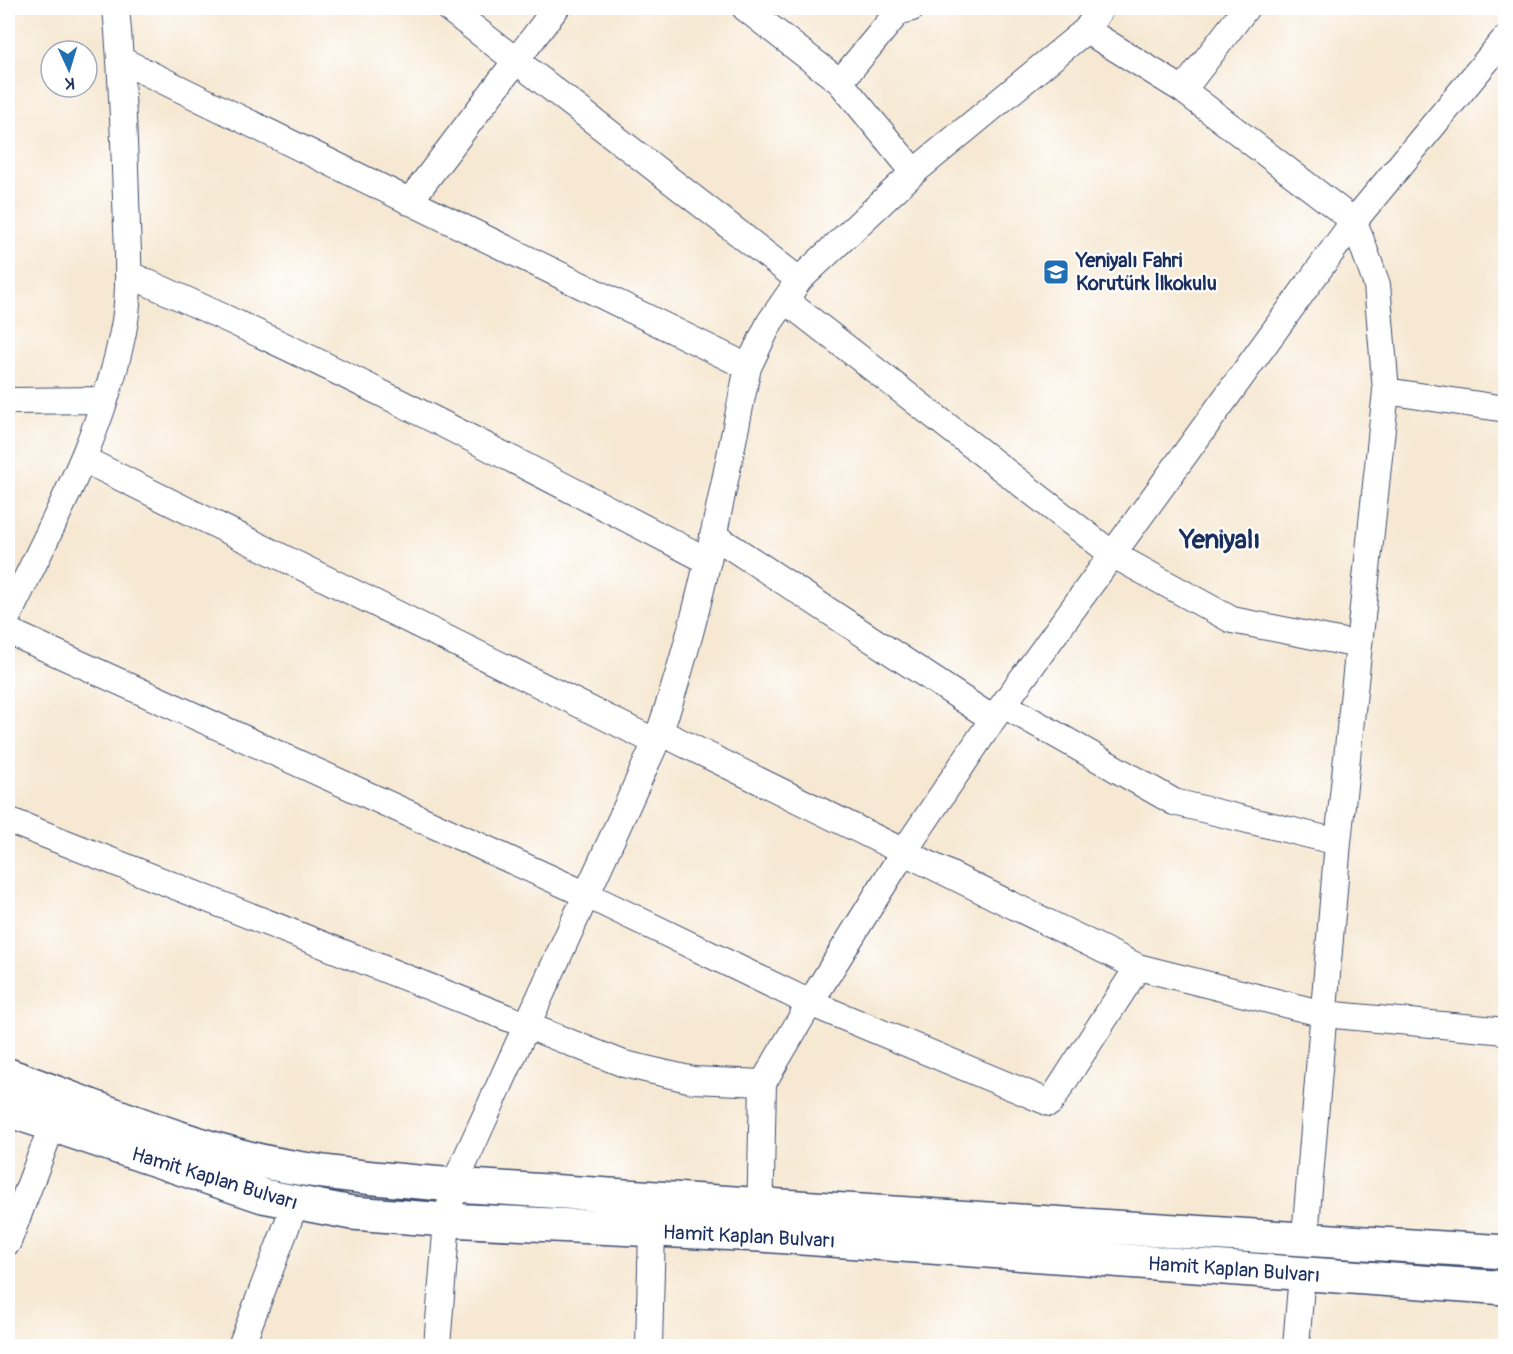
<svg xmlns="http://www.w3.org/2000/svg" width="1513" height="1354" viewBox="0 0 1513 1354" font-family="Pangolin,sans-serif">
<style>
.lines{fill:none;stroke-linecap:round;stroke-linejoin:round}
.street-casing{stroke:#3c4b6f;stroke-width:28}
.secondary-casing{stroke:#3c4b6f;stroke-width:36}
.street{stroke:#fff;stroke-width:26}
.secondary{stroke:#fff;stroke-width:33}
.labels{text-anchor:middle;stroke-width:4.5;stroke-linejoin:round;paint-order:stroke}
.poi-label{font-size:20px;font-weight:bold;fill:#1b2f5e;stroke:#fff;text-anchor:start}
.street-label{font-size:20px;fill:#1b2f5e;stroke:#fff}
.district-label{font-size:26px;font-weight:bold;fill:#1b2f5e;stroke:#fff}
</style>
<rect width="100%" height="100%" fill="#fff"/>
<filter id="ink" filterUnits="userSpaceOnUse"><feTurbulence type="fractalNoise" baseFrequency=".0167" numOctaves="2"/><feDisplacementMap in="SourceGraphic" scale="12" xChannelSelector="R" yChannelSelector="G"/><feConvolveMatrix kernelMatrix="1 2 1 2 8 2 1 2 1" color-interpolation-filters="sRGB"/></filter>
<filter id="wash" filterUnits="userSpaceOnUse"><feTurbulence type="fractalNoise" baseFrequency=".008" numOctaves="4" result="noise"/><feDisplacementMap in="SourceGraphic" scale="24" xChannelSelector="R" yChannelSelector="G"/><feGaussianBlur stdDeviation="1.35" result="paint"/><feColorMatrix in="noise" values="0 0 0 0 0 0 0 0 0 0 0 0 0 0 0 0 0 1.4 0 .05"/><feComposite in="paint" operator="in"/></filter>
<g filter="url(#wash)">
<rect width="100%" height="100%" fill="#f6e8d2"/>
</g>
<g filter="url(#ink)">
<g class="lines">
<defs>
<path id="street" d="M448 8 799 280
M745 8 840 82 914 172
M1086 30 1183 90 1354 221 1377 285 1386 391 1338 842 1305 1237
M121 60 748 367
M840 82 898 12 912 8
M1183 90 1246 8
M409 202 556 8
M128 274C326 361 516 461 708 561
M785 300 1112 554 1232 620 1359 645
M1386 391 1506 409
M8 401 105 400
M83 459 656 742
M713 535 993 719
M8 616C54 521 107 426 125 321 131 281 127 239 126 198 124 135 122 71 116 8
M8 631 585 894 810 1003 1050 1103 1138 967
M1004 705 1174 802 1338 842
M660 732 1138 967 1324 1014 1506 1031
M8 820 624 1064 693 1080 763 1083
M760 1223 763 1083 810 1003 903 853 993 719 1354 221 1503 41 1506 42
M8 1242 52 1126
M241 1346 295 1204
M437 1346 447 1220 454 1185 656 742C700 621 722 493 748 367L770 322 799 280 914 172 1086 30 1101 8
M649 1346 652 1230
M1296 1346 1302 1274"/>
<path id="secondary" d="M8 1075C95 1106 195 1150 286 1166 341 1176 398 1180 454 1185L1506 1252
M8 1110 263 1196 352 1213 447 1220 760 1235 1506 1288"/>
</defs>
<use href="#street" class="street-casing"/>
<use href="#secondary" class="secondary-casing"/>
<use href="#street" class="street"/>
<use href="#secondary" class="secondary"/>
</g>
</g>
<defs>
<symbol id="school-square" viewBox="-11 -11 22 22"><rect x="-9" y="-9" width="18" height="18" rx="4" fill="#1f6fb2" stroke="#fff"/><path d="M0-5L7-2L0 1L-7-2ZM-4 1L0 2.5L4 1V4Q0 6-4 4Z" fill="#fff"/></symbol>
</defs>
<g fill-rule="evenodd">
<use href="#school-square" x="1041" y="257" width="30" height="30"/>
</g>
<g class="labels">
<g class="poi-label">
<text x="1076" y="267">Yeniyalı Fahri<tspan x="1076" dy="23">Korutürk İlkokulu</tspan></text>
</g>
<g class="street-label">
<text transform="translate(215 1178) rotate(17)" y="7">Hamit Kaplan Bulvarı</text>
<text transform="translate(749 1236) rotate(3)" y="7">Hamit Kaplan Bulvarı</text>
<text transform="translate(1234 1269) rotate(4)" y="7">Hamit Kaplan Bulvarı</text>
</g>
<g class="district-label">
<text x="1220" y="548">Yeniyalı</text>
</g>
</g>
<rect width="1513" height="1354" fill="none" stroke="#fff" stroke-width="30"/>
<g transform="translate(69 69) rotate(176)"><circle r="28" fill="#ffffff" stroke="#a4acbf" stroke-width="1.5"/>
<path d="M0-4.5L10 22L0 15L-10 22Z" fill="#1f6fb2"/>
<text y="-9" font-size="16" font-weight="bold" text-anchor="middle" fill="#1b2f5e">K</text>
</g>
</svg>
